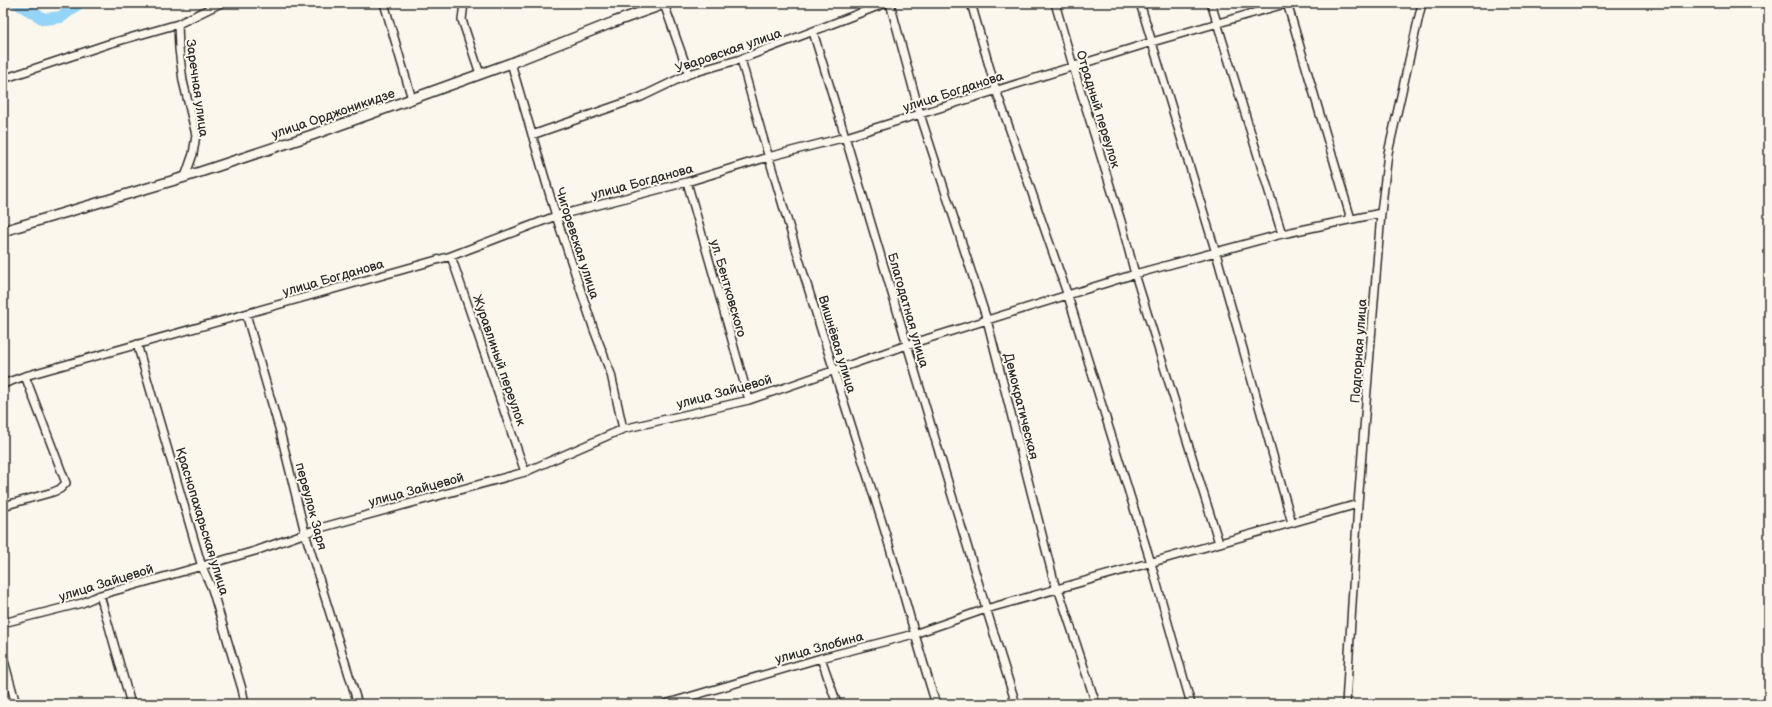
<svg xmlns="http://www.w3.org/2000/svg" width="1772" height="707" viewBox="0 0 1772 707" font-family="'Balsamiq Sans',sans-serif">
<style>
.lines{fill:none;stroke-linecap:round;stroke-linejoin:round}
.river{stroke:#94d4f6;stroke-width:12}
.minor-casing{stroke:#2b2b2b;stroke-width:10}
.tertiary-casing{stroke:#2b2b2b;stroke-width:12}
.minor{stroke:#fbf7ec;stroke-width:7}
.tertiary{stroke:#fbf7ec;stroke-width:9}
.labels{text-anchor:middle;stroke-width:4;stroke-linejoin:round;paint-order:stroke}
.street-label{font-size:13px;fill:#2b2b2b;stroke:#fbf7ec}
</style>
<rect width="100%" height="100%" fill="#fbf7ec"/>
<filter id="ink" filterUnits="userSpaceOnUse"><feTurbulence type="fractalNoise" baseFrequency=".025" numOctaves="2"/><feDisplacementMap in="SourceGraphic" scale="8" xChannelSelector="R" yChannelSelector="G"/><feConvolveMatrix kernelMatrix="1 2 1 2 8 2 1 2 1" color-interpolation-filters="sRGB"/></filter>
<g filter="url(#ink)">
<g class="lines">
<path class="river" d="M17 3 44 19 61 17 79 3"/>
<defs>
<path id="minor" d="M384 3 412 99
M464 3 462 20 480 74
M890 3 920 114 987 320 1056 589 1060 594 1096 704
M971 3 996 90 1068 296 1151 563 1191 704
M1055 3 1073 66 1121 221 1135 274 1219 543
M1140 3 1216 253 1292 523
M1211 3 1282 234
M1287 3 1351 219
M664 4 689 74
M813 32C883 256 945 481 1016 704
M741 59C782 210 830 358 877 506 898 572 915 638 936 704
M511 63 556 216 594 330 611 374 623 429
M3 79 108 44 178 24
M532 135 641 97 689 74 741 59 886 3
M185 177 193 154 196 135 183 81 179 49 178 24 221 3
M687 182 749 400
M451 256 525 472
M246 314 281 435 305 533 358 704
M137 344 202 567 212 589 242 689 245 704
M3 384 25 376 451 256 556 216 687 182 768 157 846 137 1152 42 1288 3
M3 506 53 492 60 489 66 483 25 376
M100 595 131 704
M3 623 82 603 100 595 255 551 320 528 525 472 623 429 749 400 907 345 1135 274 1282 234 1381 213
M3 657 16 704
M821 658 837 704
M665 704 821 658 914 634 986 609 1358 504
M1346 704 1358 504 1381 213 1388 153 1422 3"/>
<path id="tertiary" d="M3 231 185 177 312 135 511 63 614 22 667 3"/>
</defs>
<use href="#minor" class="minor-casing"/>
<use href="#tertiary" class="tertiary-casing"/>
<use href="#minor" class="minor"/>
<use href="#tertiary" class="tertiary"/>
</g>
</g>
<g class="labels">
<g class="street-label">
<text transform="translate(728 50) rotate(-19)" y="5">Уваровская улица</text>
<text transform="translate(198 88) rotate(82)" y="5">Заречная улица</text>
<text transform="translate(953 91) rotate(-18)" y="5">улица Богданова</text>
<text transform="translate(1099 109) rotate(73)" y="5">Отрадный переулок</text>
<text transform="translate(333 113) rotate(-19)" y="5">улица Орджоникидзе</text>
<text transform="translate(642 181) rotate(-15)" y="5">улица Богданова</text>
<text transform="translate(578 243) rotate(72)" y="5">Чигоревская улица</text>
<text transform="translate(333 277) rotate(-16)" y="5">улица Богданова</text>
<text transform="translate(729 288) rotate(74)" y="5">ул. Бентковского</text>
<text transform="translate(909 310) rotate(74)" y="5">Благодатная улица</text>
<text transform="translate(838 344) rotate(73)" y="5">Вишнёвая улица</text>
<text transform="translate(1358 351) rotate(-86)" y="5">Подгорная улица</text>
<text transform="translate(500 360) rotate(71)" y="5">Журавлиный переулок</text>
<text transform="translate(724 391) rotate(-15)" y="5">улица Зайцевой</text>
<text transform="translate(1022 406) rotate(76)" y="5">Демократическая</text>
<text transform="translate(416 489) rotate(-15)" y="5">улица Зайцевой</text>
<text transform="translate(312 506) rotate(75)" y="5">переулок Заря</text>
<text transform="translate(203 521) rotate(73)" y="5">Краснопахарьская улица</text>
<text transform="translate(106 582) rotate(-17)" y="5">улица Зайцевой</text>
<text transform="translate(819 647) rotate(-15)" y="5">улица Злобина</text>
</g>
</g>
<rect width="1772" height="707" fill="none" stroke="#fbf7ec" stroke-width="16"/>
<rect x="8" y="8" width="1756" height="691" fill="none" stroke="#2b2b2b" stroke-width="1.5" filter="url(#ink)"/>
</svg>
